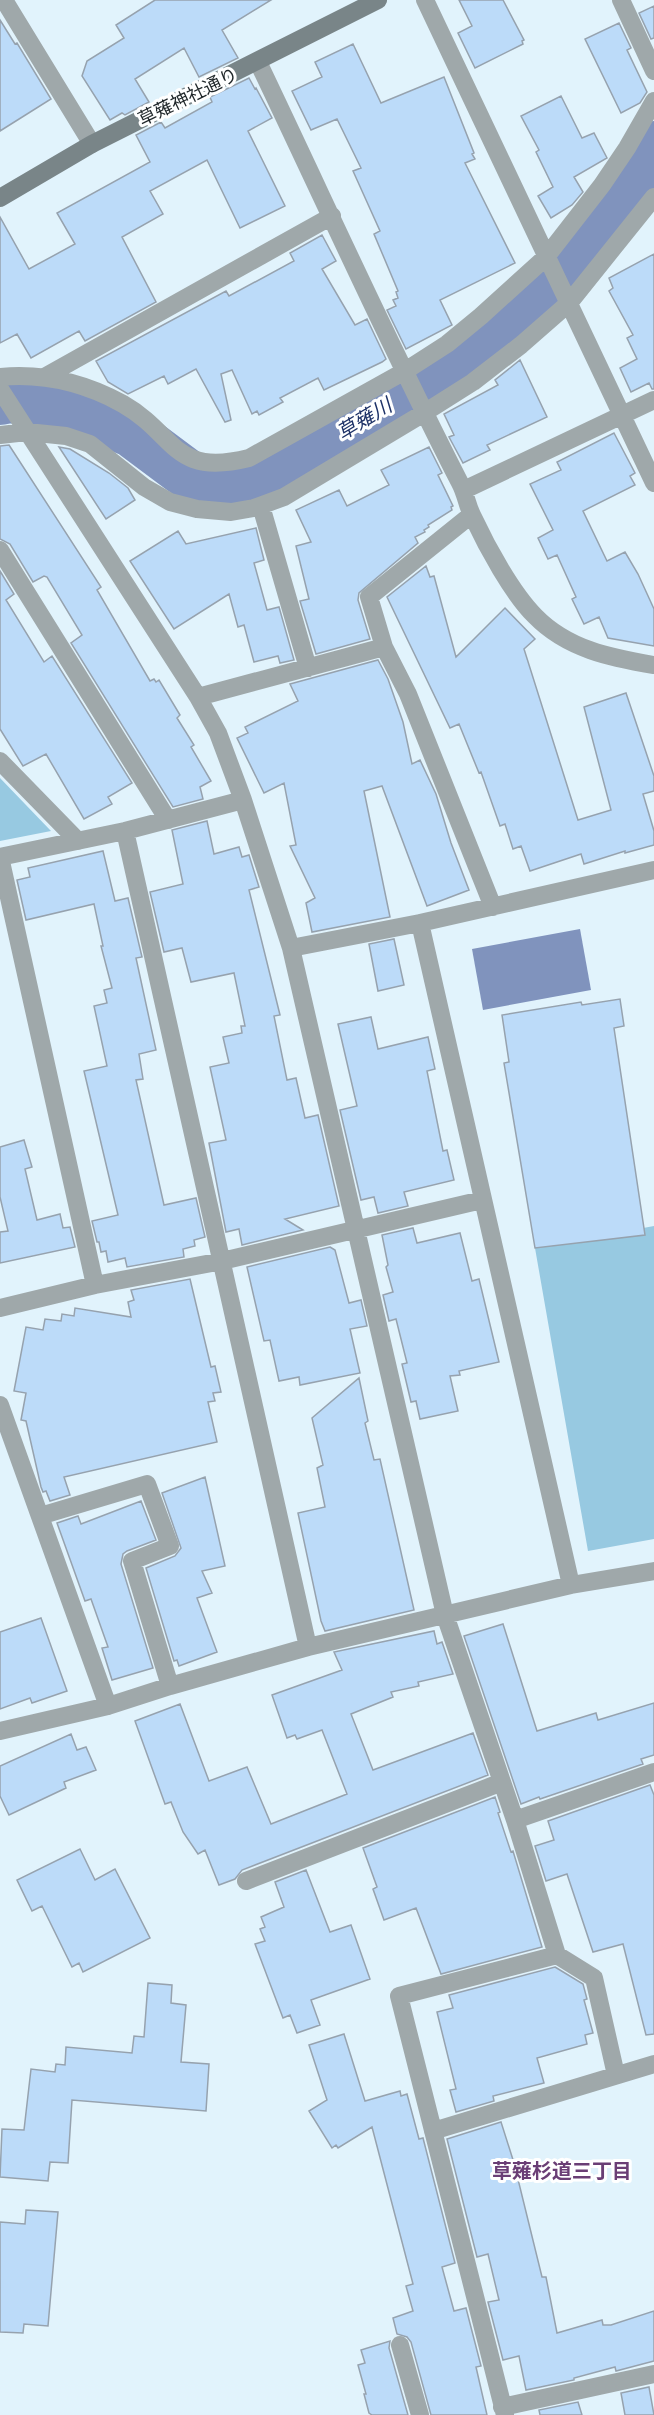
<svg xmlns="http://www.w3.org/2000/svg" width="654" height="2415" viewBox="0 0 654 2415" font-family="'PT Sans Narrow','Noto Sans JP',sans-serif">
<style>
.green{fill:#97c9e1}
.water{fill:#8093bd}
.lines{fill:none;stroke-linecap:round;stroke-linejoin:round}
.river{stroke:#8093bd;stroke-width:50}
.building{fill:#bcdbf9;stroke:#96a2ae;stroke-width:1.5}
.street{stroke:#9fa8aa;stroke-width:18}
.secondary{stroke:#798588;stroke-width:18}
.labels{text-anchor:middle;stroke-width:6;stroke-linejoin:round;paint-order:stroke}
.street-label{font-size:18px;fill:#1e2528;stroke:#fff}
.water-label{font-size:20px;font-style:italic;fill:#1e3267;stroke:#fff}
.neighbourhood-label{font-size:20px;font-weight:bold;fill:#6a3e75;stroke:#fff}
</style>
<rect width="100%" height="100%" fill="#e1f3fc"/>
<path class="green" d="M0 778 51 831 0 841Z
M654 1226V1539L588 1551 535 1248Z"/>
<path class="water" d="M580 929 591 990 483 1010 472 949Z"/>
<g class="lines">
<path class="river" d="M0 400 10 398 40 402 81 412 131 432 206 488 252 485 476 353 576 259 654 146"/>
</g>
<path class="building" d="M155 0H271L222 30 238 58 199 77 184 48 135 79 149 102 125 115 122 113 110 120 82 76 87 61 124 38 116 25Z
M459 0H503L524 40 522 41 523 44 475 68 458 33 472 26Z
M654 6V38L651 39 639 13Z
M0 20 15 44 17 43 51 99 0 131Z
M619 23 631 48 627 50 647 92 640 103 621 113 585 39Z
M353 44 381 103 444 77 474 153 472 154 475 159 465 163 515 263 440 300 452 325 406 349 387 310 396 306 393 300 398 298 396 292 398 291 374 234 380 231 353 171 361 168 337 119 311 130 292 91 322 77 315 62Z
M249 78 255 89 256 88 272 118 248 131 285 206 240 228 207 160 150 191 163 214 122 237 156 302 85 341 79 331 31 358 17 334 0 343V217L29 269 75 244 57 213 150 162 136 135 161 122 165 128 212 102 210 97Z
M561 96 582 138 594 133 607 158 574 177 583 192 572 205 551 218 538 196 553 187 536 152 539 150 521 116Z
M322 235 336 261 322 269 355 325 367 319 386 359 382 362 324 390 318 378 280 398 283 402 259 415 257 411 252 414 232 370 221 374 231 420 225 422 196 369 168 384 164 376 128 394 108 382 96 361 226 291 229 296 294 261 290 253Z
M654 254V389H652L649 383 631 392 620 368 637 359 627 338 633 335 609 291 613 288 609 278Z
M520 360 547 417 487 445 490 450 463 463 449 437 454 435 444 414 498 385 495 380Z
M614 433 635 473 630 476 635 485 583 511 607 561 625 552 638 574 654 609V646L608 638 599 617 584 624 572 599 576 597 557 555 548 559 538 538 553 530 530 484 561 470 557 462Z
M9 445 101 587 97 590 150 681 154 679 156 682 159 680 180 715 177 718 194 745 191 747 211 781 200 787 203 799 173 807 71 643 82 635 47 577 44 576 33 582 10 544 0 539V446Z
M59 447 70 449 109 473 128 488 135 500 106 519Z
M429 447 442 473 438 475 453 506 451 507 452 510 428 525 429 527 424 530 425 532 415 537 418 543 359 593 358 600 370 639 316 654 300 601 309 599 296 546 311 542 296 510 339 490 347 506 389 485 381 470Z
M256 528 264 560 254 563 267 610 279 607 294 660 280 663 278 656 254 662 244 625 238 627 229 594 174 629 130 561 178 531 186 544Z
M426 566 430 577 434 576 456 657 505 608 535 639 524 649 578 820 611 810 584 707 626 693 654 776V791L643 794 654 831V845L625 853V851L584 864 581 854 530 871 521 846 513 849 505 824 500 826 481 772 479 773 459 724 450 728 387 597Z
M0 571 14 594 6 600 44 662 52 656 132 783 108 797 112 804 84 819 46 754 23 766 0 729Z
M378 660 388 679 403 722 412 764 420 760 436 794 451 843 469 890 427 906 382 786 364 791 390 917 312 932 306 903 315 898 290 846 296 845 284 783 264 793 237 738 248 733 245 727 298 701 290 684Z
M207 821 214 854 239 847 242 857 249 855 259 887 249 890 280 1015 274 1016 287 1080 296 1078 305 1118 318 1115 339 1206 285 1219 303 1230 242 1245 239 1229 226 1232 209 1143 226 1140 210 1067 229 1063 223 1037 242 1033 241 1026H245L234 973 191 982 182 948 164 952 150 892 183 884 172 830Z
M103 851 115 901 128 898 142 957 136 958 156 1050 139 1054 143 1079 136 1080 164 1205 196 1198 205 1237 194 1240 195 1246 183 1249 184 1257 127 1267 125 1258 108 1262 106 1251 101 1252 99 1242H97L92 1221 118 1215 84 1071 107 1066 94 1006 107 1003 104 990 112 988 101 946H103L94 904 26 920 17 880 30 877 28 868Z
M394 939 404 985 378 991 369 944Z
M620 999 624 1026 614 1028 645 1235 535 1248 504 1063 509 1062 502 1015 581 1002 582 1005Z
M371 1017 378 1049 428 1037 435 1069 427 1071 443 1151 447 1150 454 1180 404 1192 408 1206 378 1213 374 1197 361 1200 340 1110 357 1106 338 1024Z
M24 1140 32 1167 25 1169 37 1220 60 1214 63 1228 70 1227 75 1247 0 1263V1232L8 1231 0 1197V1147Z
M413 1228 417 1243 460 1233 472 1281 479 1279 499 1362 459 1371 460 1375 450 1376 458 1411 420 1419 416 1401 411 1402 402 1364 407 1363 396 1319 389 1321 383 1295 393 1292 386 1267 388 1265 382 1235Z
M330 1247 335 1250 349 1303 361 1300 367 1326 350 1329 360 1373 300 1385 299 1377 279 1381 270 1340 264 1341 247 1267Z
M190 1279 211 1367 215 1366 221 1392 213 1393 215 1401 208 1402 217 1442 64 1477 70 1495 50 1501 46 1491 43 1492 41 1487 26 1421 21 1420 26 1393 14 1391 26 1327 43 1330 45 1319 61 1321 62 1314 74 1316 75 1308 131 1317 128 1302 134 1300 131 1290Z
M359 1378 368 1421 365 1423 374 1460 380 1459 414 1610 325 1631 321 1621 298 1513 325 1507 317 1468 323 1465 312 1418Z
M205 1477 225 1566 202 1571 212 1593 197 1598 217 1652 179 1666 177 1660 174 1661 146 1568 175 1556 181 1548 162 1493Z
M141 1501 156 1540 127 1551 123 1554 121 1564 153 1668 112 1680 102 1648 108 1647 91 1599 85 1601 57 1523 78 1516 81 1524Z
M41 1618 67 1691 32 1703 30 1698 0 1709V1632Z
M503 1624 537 1731 596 1713 598 1720 654 1703V1755L641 1759 643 1764 540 1799 539 1797 521 1804 464 1636Z
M434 1631 437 1644 442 1642 453 1674 418 1682 419 1686 391 1692 393 1697 351 1714 373 1770 473 1733 488 1775 242 1870 235 1879 219 1885 205 1850 198 1854 183 1832 171 1802 165 1804 135 1721 180 1704 209 1781 247 1767 271 1824 347 1794 322 1730 297 1739 295 1735 287 1738 272 1695 342 1670 334 1652Z
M71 1734 77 1750 86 1747 96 1770 64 1782 66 1788 9 1815 0 1796V1766Z
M650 1785 654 1795V2034L646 2035 623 1944 593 1952 567 1874 546 1881 535 1846 554 1840 548 1821Z
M495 1797 500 1812 498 1813 511 1852 513 1851 542 1947 441 1974 416 1908 384 1920 373 1889 377 1887 363 1848Z
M80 1849 95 1880 115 1869 150 1938 83 1972 79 1963 72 1967 42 1906 32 1911 17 1880Z
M306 1870 330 1932 351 1925 370 1979 311 2000 320 2025 297 2033 290 2015 283 2018 255 1944 265 1941 260 1929 265 1927 261 1917 284 1907 275 1882Z
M555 1967 583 1984 587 1999 584 2000 593 2033 585 2035 587 2044 537 2058 544 2083 493 2096 494 2101 456 2112 450 2090 456 2089 437 2012 453 2008 449 1995Z
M148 1983 172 1985 171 2003 186 2005 181 2062 209 2064 206 2111 72 2100 68 2163 50 2162 48 2181 0 2177 2 2129 24 2130 31 2069 55 2072 56 2064 65 2065 66 2047 132 2053 134 2036 144 2037Z
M344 2034 365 2101 400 2091 401 2096 407 2094 419 2139 423 2138 455 2263 442 2267 454 2311 466 2308 481 2366 476 2367 487 2415H431L411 2342 407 2337 397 2334 393 2318 413 2311 406 2286 413 2284 372 2127 338 2148 336 2145 332 2148 309 2111 327 2100 309 2045Z
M501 2122 514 2163 542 2277H546L557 2333 602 2320 603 2325H611L654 2311V2361L616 2371 615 2367 574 2378V2380L526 2390 519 2356 503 2360 488 2302 499 2300 488 2254 477 2257 447 2139Z
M26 2210 58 2212 48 2326 24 2324 23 2333 0 2332V2222L25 2224Z
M390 2341 389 2348 408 2415H372L369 2413 364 2394H366L358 2365 365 2363 361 2350Z
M649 2387 654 2415H625L621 2393Z
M578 2402 582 2415H540L539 2410Z"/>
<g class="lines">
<path class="street" d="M4 0 92 144
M425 0 654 483
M621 0 654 71
M258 62C325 202 389 345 460 483 466 494 467 506 473 517 487 547 512 593 535 616 567 649 611 658 654 665
M46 376 332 216
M0 377C43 373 85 383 123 404 177 435 172 477 249 458L405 371 447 344 481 316 546 257 602 185 627 148 654 101
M0 389 198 697 218 733 243 800 291 948 445 1615 515 1820 557 1955 399 1996 505 2415
M0 435 27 432 66 436 90 444 144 487 170 502 197 509 231 512 254 508 284 497 424 413 473 382 521 345 569 303 654 197
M464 490 654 400
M261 506 308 668
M471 515 369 597 384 647 408 694 493 907
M0 550 168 820
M198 697 384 647
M0 761 78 841
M125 831 308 1647
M0 857 95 1285
M0 857 125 831 243 800
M420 923 571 1585
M291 948 420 923 654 870
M0 1308 95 1285 222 1261 482 1200
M0 1405 108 1706
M40 1516 147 1484 170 1546 132 1561 170 1686
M0 1731 108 1706 170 1686 308 1647 571 1585 654 1571
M515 1820 654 1772
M246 1881 502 1782
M557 1955 594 1978 616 2075
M433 2131 654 2064
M400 2345 420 2415
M502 2407 654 2374"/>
<path class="secondary" d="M0 198 92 144 378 0"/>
</g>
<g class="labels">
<g class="street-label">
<text transform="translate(188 97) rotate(-26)" y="6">草薙神社通り</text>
</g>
<g class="water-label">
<text transform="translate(364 419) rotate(-31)" y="7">草薙川</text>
</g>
<g class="neighbourhood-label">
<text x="562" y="2178">草薙杉道三丁目</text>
</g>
</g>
</svg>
